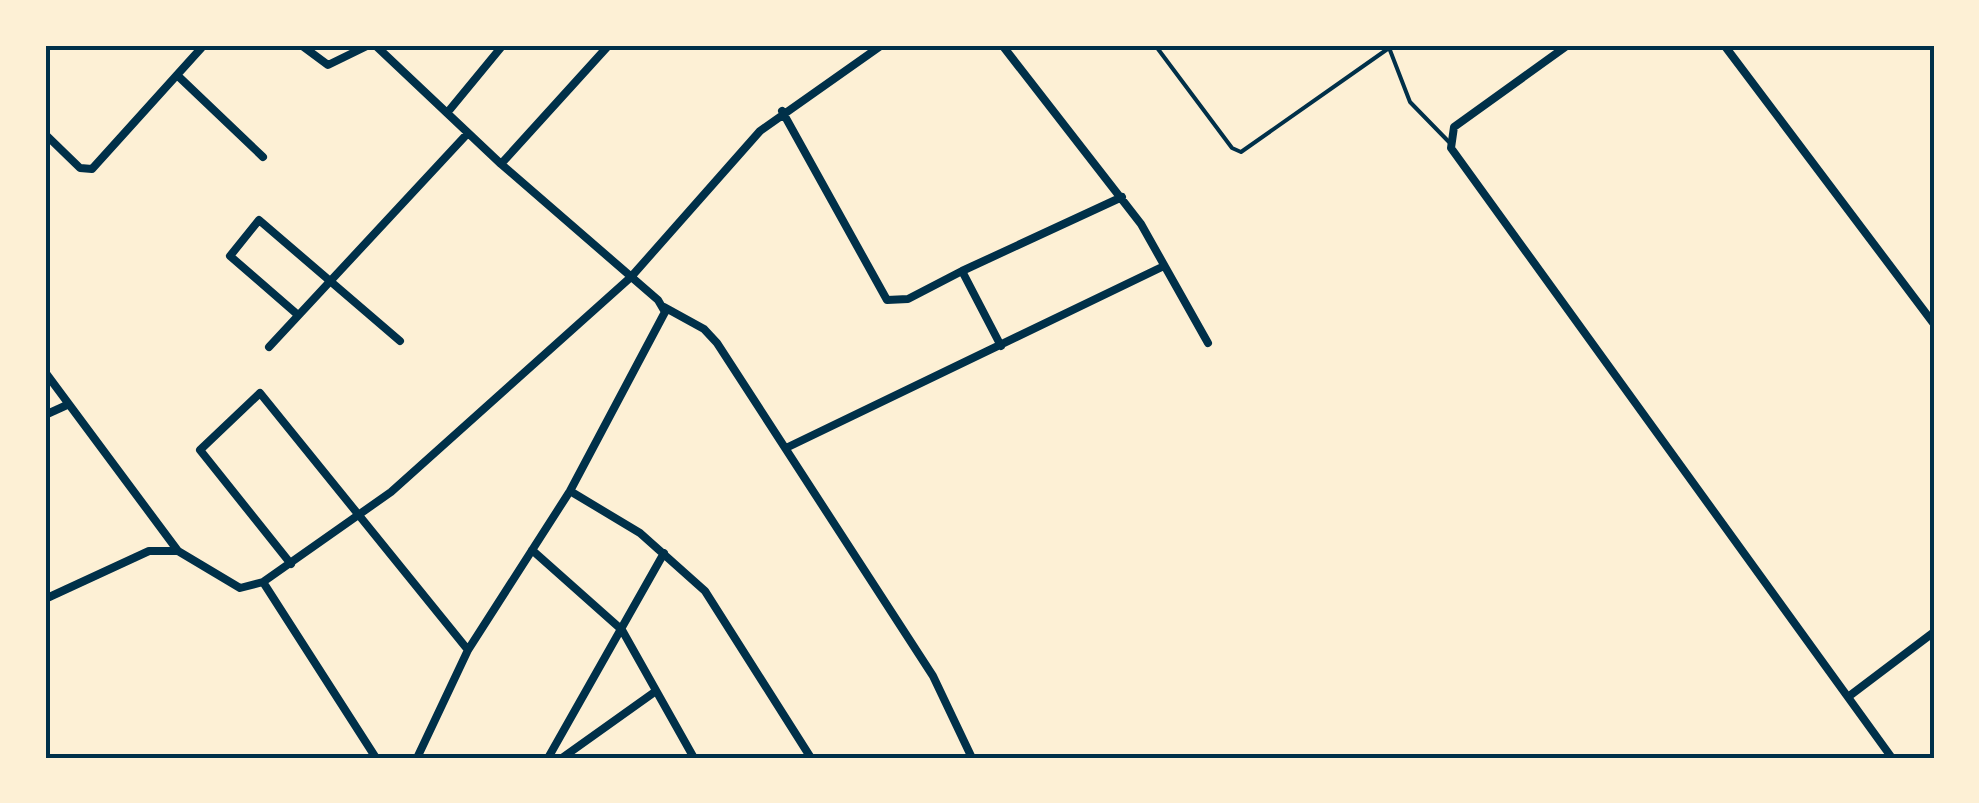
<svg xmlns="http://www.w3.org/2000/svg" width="1979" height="803" viewBox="0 0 1979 803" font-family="Manrope,sans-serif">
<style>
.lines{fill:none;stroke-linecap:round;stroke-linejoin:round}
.service{stroke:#003049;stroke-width:4}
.minor{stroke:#003049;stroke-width:8}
.neatline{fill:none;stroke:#003049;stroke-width:4}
</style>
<rect width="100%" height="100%" fill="#fdf0d5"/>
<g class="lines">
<path class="service" d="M1155 45 1232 148 1241 152 1389 48
M1388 45 1410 102 1449 142"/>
<path class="minor" d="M301 45 328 65 369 45
M375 45 501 164 658 300 665 312 570 491 468 650 417 758
M1002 45 1141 224 1208 343
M1568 45 1454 127 1451 148 1892 758
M1724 45 1934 324
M177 75 263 157
M782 111 887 300 908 299 962 271
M447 113 503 45
M45 134 80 168 92 169 204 45
M501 164 609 45
M664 307 704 329 717 343 933 676 972 758
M298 315 230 256 259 220 400 341
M1001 346 962 271 1122 197
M269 347 468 133
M45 372 178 551
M45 415 67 405
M786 448 1164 266
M570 491 640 533 705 591 811 758
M532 550 622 630 694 758
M291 564 200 450 260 393 468 650
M263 582 376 758
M45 599 149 551H178L240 588 263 582 391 492 631 277 760 131 882 45
M1848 697 1934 632
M548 758 664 553
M562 758 656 691"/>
</g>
<rect width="1979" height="803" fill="none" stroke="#fdf0d5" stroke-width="95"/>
<rect x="48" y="48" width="1884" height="708" class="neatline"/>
</svg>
